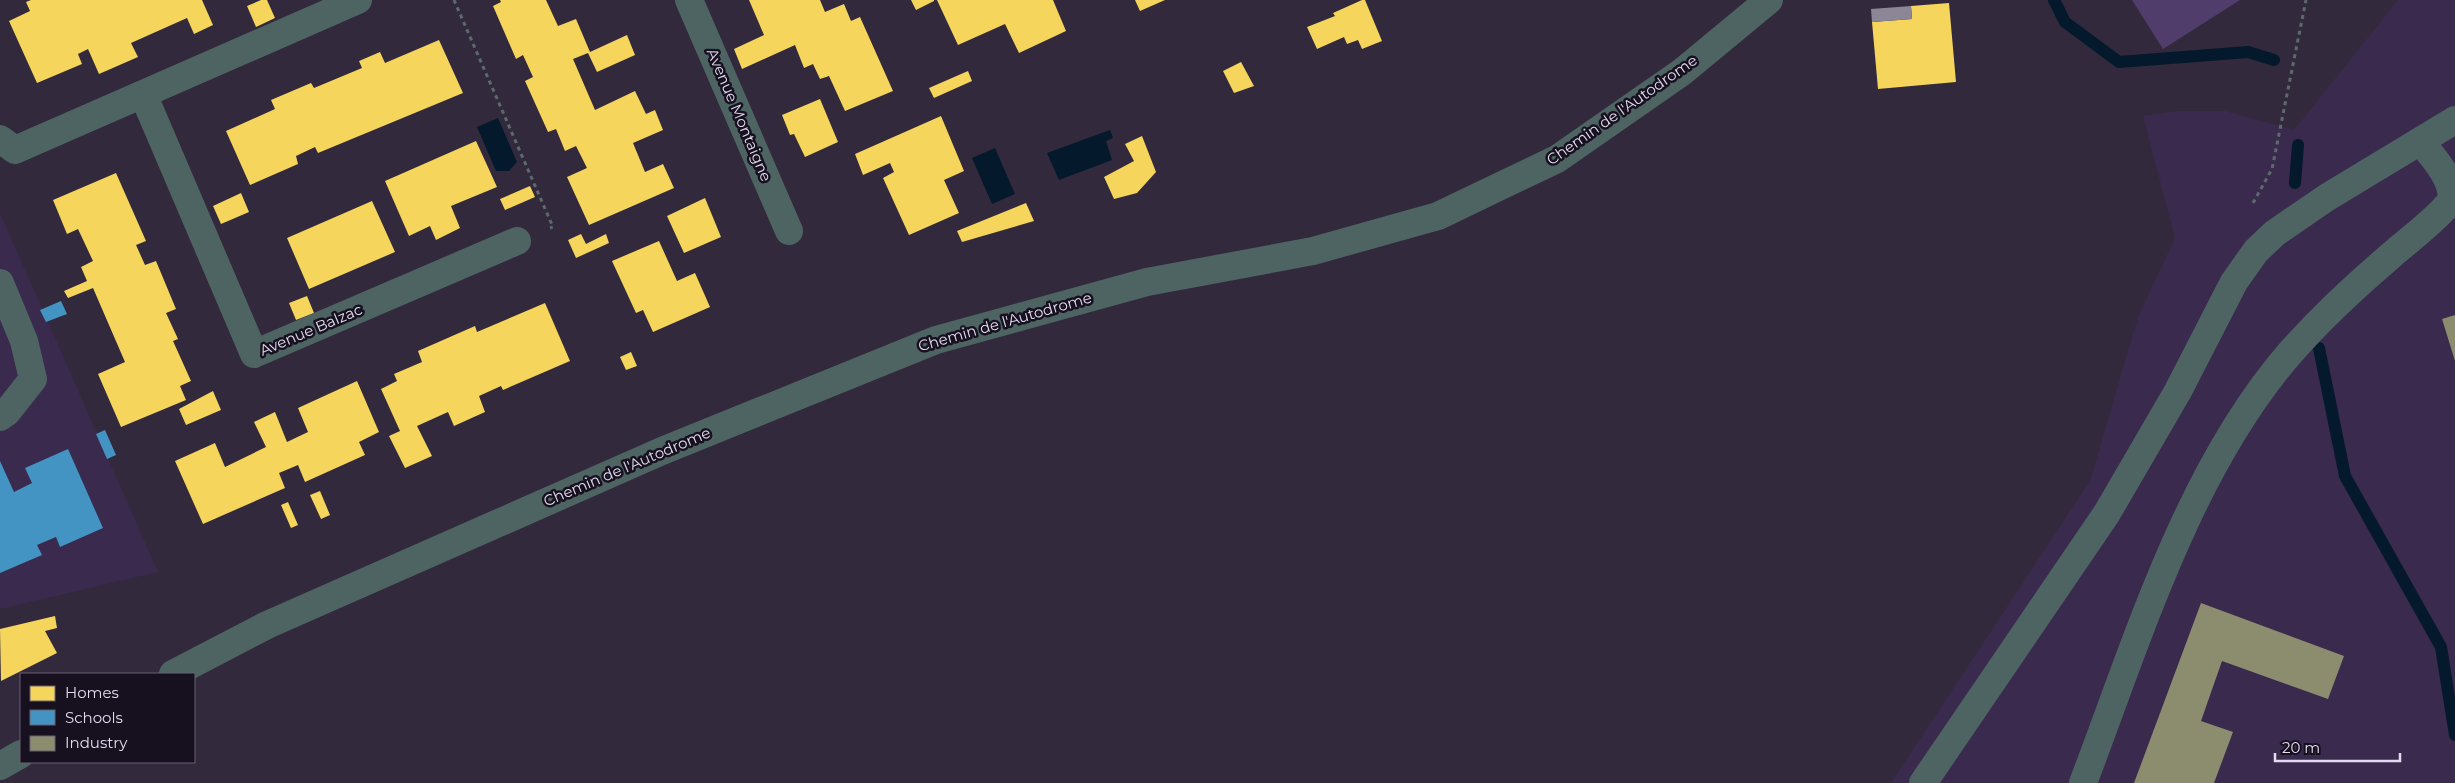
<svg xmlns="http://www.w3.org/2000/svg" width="2455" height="783" viewBox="0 0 2455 783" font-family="Montserrat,sans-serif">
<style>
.built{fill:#3a2a4e}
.green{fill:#513d6c}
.water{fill:#04192b}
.homes{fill:#f6d55c}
.schools{fill:#4393c3}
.industry{fill:#8c8c6e}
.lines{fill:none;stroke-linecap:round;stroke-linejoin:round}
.stream{stroke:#04192b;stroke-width:12}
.building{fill:#8d8696}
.path{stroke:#5d6a6d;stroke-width:3;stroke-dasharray:4 4;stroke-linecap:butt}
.minor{stroke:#4d6463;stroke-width:28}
.labels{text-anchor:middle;stroke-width:5;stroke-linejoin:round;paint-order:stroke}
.street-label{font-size:15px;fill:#e2daef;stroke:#16101f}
</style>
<rect width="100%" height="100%" fill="#322a3c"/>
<path class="built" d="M2398 0H2455V783H1891L2090 481 2138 317 2175 238 2143 116 2178 111H2225L2294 130Z
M0 213 158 572 0 609Z"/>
<path class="green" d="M2132 0H2240L2163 49Z"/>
<path class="water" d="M498 118 517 162 509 171H496L477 127Z
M1110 130 1113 138 1106 141 1112 160 1059 180 1047 153Z
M995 148 1015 194 992 204 972 158Z"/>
<path class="homes" d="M31 0H202L213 25 194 34 187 18 131 43 138 57 99 74 88 49 78 54 82 64 37 83 9 21 30 11 26 2Z
M261 0H267L275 18 256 27 247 6Z
M500 0H546L558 26 576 19 590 52 627 35 635 55 597 72 588 53 573 59 595 110 635 91 646 114 655 110 663 130 633 143 645 172 663 164 674 188 589 225 567 177 587 168 576 146 565 151 556 129 548 132 525 81 533 77 523 55 516 59 493 6 501 2Z
M749 0H820L825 12 844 4 851 21 860 17 893 91 845 111 829 76 820 79 813 64 804 68 795 45 742 69 734 49 764 35Z
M911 0H934V1L916 10Z
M937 0H1053L1066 31 1019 53 1005 24 958 45Z
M1135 0H1165L1140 11Z
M1362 0H1365L1382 41 1362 49 1358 40 1347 44 1344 37 1317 49 1307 27 1335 16 1333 13Z
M1949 3 1956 82 1878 89 1872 22 1912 19 1911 6Z
M439 40 463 93 318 153 315 147 296 156 298 164 250 185 226 131 275 109 271 100 311 83 314 88 362 68 359 61 380 52 385 63Z
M1241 62 1254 86 1234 93 1223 71Z
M968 71 972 81 934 98 929 88Z
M820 99 838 142 805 157 794 134 790 135 782 115Z
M941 116 964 171 944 180 959 213 909 235 883 178 894 172 890 163 863 175 855 154Z
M1142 136 1156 172 1137 193 1114 199 1104 177 1134 161 1125 144Z
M476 141 497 187 451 206 460 228 436 240 430 226 409 236 385 181Z
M116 173 146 241 136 245 145 265 156 261 176 309 166 313 178 339 173 341 191 381 180 386 186 400 121 427 98 374 125 362 93 288 68 298 64 291 87 281 81 267 93 261 78 229 67 234 53 200Z
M530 186 535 197 505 210 500 199Z
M241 193 249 212 221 224 213 206Z
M705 198 721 237 684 253 667 216Z
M372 201 395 252 309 289 287 238Z
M1026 203 1034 221 962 242 957 231Z
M581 234 586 244 606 234 609 243 576 258 568 240Z
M659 241 677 281 695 273 710 307 653 332 643 310 636 313 612 261Z
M307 296 314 313 296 320 289 303Z
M545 303 570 361 503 390 501 386 479 396 485 412 454 426 448 412 417 426 432 456 405 468 389 436 400 431 381 389 397 381 394 374 422 362 418 351 475 326 477 332Z
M631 352 637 366 626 370 620 357Z
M357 381 379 432 359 442 365 455 305 482 298 465 279 473 285 488 203 524 175 461 215 443 225 467 266 447 254 422 275 412 287 442 308 432 298 408Z
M213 391 221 410 186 425 179 409Z
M320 491 330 515 321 519 310 495Z
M288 502 298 525 291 528 281 505Z
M55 616 57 628 45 631 57 653 1 681 0 629Z"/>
<path class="schools" d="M61 301 67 314 46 322 40 310Z
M105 430 116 455 107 459 96 434Z
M68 449 103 528 60 547 56 537 37 545 42 555 0 573V461L14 492 32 483 25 468Z"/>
<path class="industry" d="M2455 315V361L2442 319Z
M2201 603 2344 656 2328 699 2222 661 2201 721 2233 732 2214 783H2134Z"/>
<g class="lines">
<path class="stream" d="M2054 0 2065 22 2119 62 2248 52 2274 60
M2295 183 2298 145
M2319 348 2345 476 2441 647 2455 735"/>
</g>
<path class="building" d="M1911 6 1912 19 1872 22 1871 9Z"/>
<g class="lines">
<path class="path" d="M454 0 553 227 550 228
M2253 203 2272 169 2306 0"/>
<path class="minor" d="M689 0 789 231
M143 94 358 0
M0 139 15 150 143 94 254 354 517 241
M0 283 24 341 33 379 7 412 0 417
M173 674 267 625 662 451 936 340 1147 282 1313 251 1438 216 1557 159 1682 72 1769 0
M0 766 21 754
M1923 783 2107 513 2178 391 2234 282 2256 251 2275 233 2326 198 2455 120
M2083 783C2138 639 2188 471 2290 353 2319 320 2353 288 2387 259 2408 240 2433 223 2451 201 2455 180 2432 156 2420 141"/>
</g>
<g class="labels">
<g class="street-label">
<text transform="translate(1622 110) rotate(-35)" y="5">Chemin de l'Autodrome</text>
<text transform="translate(739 115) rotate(67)" y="5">Avenue Montaigne</text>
<text transform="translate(1005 322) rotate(-16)" y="5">Chemin de l'Autodrome</text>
<text transform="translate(311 330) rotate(-23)" y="5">Avenue Balzac</text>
<text transform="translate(627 467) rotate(-23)" y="5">Chemin de l'Autodrome</text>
</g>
</g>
<rect x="20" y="673" width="175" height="90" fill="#16101f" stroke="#686172"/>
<rect x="30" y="686" width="25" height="15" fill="#f6d55c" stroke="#686172"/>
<text x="65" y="698" font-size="15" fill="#e2daef">Homes</text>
<rect x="30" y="710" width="25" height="15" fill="#4393c3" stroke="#686172"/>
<text x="65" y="723" font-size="15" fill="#e2daef">Schools</text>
<rect x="30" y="736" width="25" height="15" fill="#8c8c6e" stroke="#686172"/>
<text x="65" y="748" font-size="15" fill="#e2daef">Industry</text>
<path d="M2275 753v8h125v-8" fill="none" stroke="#e2daef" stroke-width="2.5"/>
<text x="2282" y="753" font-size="15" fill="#e2daef" stroke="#16101f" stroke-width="4" paint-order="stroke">20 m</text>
</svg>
